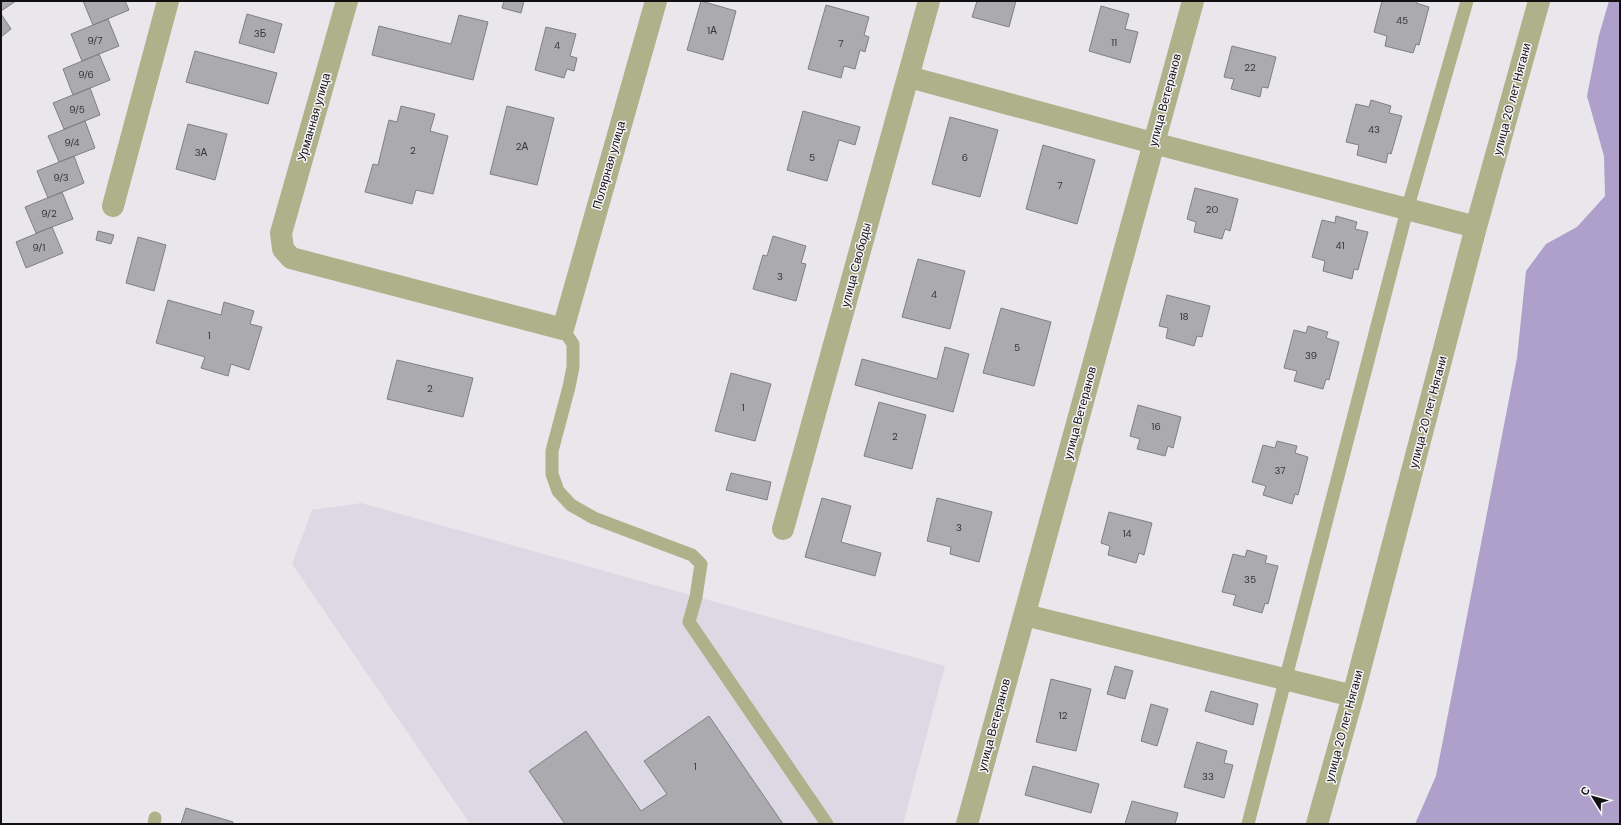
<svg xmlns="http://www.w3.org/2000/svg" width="1621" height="825" viewBox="0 0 1621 825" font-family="'DM Sans',sans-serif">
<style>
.built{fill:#ddd9e4}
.forest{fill:#aea0ca}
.building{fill:#abaaae;stroke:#807f82}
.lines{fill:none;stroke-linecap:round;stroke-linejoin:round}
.lane{stroke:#aeb189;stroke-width:13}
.street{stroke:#aeb189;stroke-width:22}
.labels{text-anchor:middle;stroke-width:3;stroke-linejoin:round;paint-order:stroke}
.number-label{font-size:10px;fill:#373638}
.street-label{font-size:12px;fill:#101011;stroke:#f6f5f9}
</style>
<rect width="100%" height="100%" fill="#e9e7ec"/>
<path class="built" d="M361 503 945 666 903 824H470L292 564 312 510Z"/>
<path class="forest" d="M1609 1H1620V824H1415L1436 776 1517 358 1526 271 1546 244 1577 227 1605 196 1604 156 1587 96 1599 35Z"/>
<path class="building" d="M1 1H16L1 11Z
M83 1H125L129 10 93 25Z
M504 1H524L521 13 502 8Z
M701 1 736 11 723 60 687 50Z
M977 1H1016L1009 27 972 17Z
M1382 1H1417L1416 3 1429 7 1419 45 1416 44 1413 53 1385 46 1387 36 1374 32Z
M826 5 869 17 864 35 869 37 865 52 860 50 855 69 844 66 841 78 808 69Z
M1101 6 1129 14 1125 29 1138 32 1130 63 1089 51Z
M1 14 11 29 1 37Z
M247 14 282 24 274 53 239 43Z
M459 15 488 22 473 80 372 55 379 26 451 44Z
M108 19 119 46 82 61 71 34Z
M546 27 576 34 570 56 577 58 574 71 567 69 564 78 535 70Z
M1232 46 1276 57 1268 88 1262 87 1260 97 1231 89 1234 79 1224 77Z
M195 51 277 73 268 104 186 82Z
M99 54 110 80 73 95 63 69Z
M90 88 100 115 64 129 53 103Z
M1371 100 1391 106 1389 113 1402 116 1391 154 1388 153 1386 163 1357 155 1359 145 1346 142 1356 104 1369 107Z
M401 106 435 114 430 131 448 136 433 194 416 190 412 204 365 192 373 164 378 165 389 120 397 122Z
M507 106 554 118 537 185 490 174Z
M803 111 860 127 855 145 839 140 827 181 787 170Z
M950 117 998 130 980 197 932 184Z
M85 121 95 148 59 162 48 136Z
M188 124 227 134 215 180 176 169Z
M1043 145 1095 160 1077 224 1026 209Z
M74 156 84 183 48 198 37 171Z
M1195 188 1238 199 1230 231 1225 229 1222 239 1194 232 1196 222 1187 219Z
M62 192 73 219 36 233 25 207Z
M1336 216 1357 222 1355 229 1368 232 1358 270 1354 269 1352 279 1323 271 1325 261 1312 257 1322 220 1335 223Z
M52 227 63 253 26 268 16 242Z
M98 231 114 235 111 244 96 240Z
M773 236 806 246 801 263 806 264 796 301 753 289 763 255 767 256Z
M138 237 166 245 154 291 126 283Z
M918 259 965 271 950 329 902 317Z
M1167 295 1210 306 1202 337 1197 336 1194 346 1166 338 1168 328 1159 326Z
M168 300 221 315 224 302 254 311 250 324 262 327 249 370 231 364 228 376 201 368 205 357 156 343Z
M1001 308 1051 322 1034 386 983 373Z
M1308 326 1328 332 1326 338 1339 342 1329 380 1326 379 1323 389 1294 381 1297 371 1284 368 1294 330 1306 333Z
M945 347 969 354 953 412 855 385 862 359 937 379Z
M397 360 473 378 463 417 387 399Z
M731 373 771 384 755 441 715 431Z
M879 402 926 415 912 469 864 456Z
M1138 405 1181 417 1173 448 1168 446 1165 456 1137 449 1140 439 1130 436Z
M1277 441 1297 446 1295 453 1308 457 1298 495 1295 494 1292 504 1263 495 1266 486 1252 482 1263 445 1275 448Z
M731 473 771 482 767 500 726 490Z
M822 498 851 506 841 542 881 553 875 576 805 557Z
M937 498 992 512 979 562 950 554 951 547 927 541Z
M1109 512 1152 523 1144 555 1139 553 1136 563 1108 555 1110 546 1101 543Z
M1247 550 1267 556 1265 563 1278 566 1268 604 1265 603 1262 613 1233 605 1236 595 1222 592 1233 554 1245 557Z
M1115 666 1133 671 1125 699 1107 694Z
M1051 679 1091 689 1076 751 1036 742Z
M1211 691 1258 704 1253 725 1205 711Z
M1151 704 1168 709 1157 746 1141 741Z
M709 716 783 824H565L529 771 586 731 641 811 667 794 644 761Z
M1197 742 1227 751 1224 763 1233 765 1224 798 1184 787Z
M1033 766 1099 784 1091 813 1025 795Z
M1132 801 1178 813 1175 824H1125Z
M186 808 233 822V824H181Z"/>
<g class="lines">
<path class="lane" d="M563 329 573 344V367L569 387 552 451V474L558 491 571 505 594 518 692 555 701 564 696 597 689 622 827 824
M154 824 155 818
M1248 824 1407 210 1467 1"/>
<path class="street" d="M347 1 281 233 283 249 291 258 563 329 656 1
M909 77 1153 143 1476 227
M113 206 168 1
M783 529 929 1
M1025 615 1353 696
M967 824 1193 1
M1317 824 1353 696 1476 227 1539 1"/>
</g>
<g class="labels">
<g class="number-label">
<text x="1402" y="24">45</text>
<text x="712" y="34">1А</text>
<text x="260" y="37">3Б</text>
<text x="95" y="44">9/7</text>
<text x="1114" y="46">11</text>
<text x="841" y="47">7</text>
<text x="557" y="49">4</text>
<text x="1250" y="71">22</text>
<text x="86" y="78">9/6</text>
<text x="77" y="113">9/5</text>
<text x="1374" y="133">43</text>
<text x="72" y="146">9/4</text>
<text x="522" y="150">2А</text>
<text x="413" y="154">2</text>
<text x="201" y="156">3А</text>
<text x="812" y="161">5</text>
<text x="965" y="161">6</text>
<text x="61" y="181">9/3</text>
<text x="1060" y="189">7</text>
<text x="1212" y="213">20</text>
<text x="49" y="217">9/2</text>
<text x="1340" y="249">41</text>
<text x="39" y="251">9/1</text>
<text x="780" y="280">3</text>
<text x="934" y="298">4</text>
<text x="1184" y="320">18</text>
<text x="209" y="339">1</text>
<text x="1017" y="351">5</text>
<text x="1311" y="359">39</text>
<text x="430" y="392">2</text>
<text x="743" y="411">1</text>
<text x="1156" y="430">16</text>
<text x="895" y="440">2</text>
<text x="1280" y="474">37</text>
<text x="959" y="531">3</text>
<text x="1127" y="537">14</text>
<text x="1250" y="583">35</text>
<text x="1063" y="719">12</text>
<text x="695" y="770">1</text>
<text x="1208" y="780">33</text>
</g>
<g class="street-label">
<text transform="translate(1512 99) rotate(-75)" y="4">улица 20 лет Нягани</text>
<text transform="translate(1165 100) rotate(-75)" y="4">улица Ветеранов</text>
<text transform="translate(314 117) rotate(-74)" y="4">Урманная улица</text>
<text transform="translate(609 165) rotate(-74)" y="4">Полярная улица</text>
<text transform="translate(856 265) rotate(-75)" y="4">улица Свободы</text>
<text transform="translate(1428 412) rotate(-75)" y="4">улица 20 лет Нягани</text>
<text transform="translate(1080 413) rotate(-75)" y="4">улица Ветеранов</text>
<text transform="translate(994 725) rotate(-75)" y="4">улица Ветеранов</text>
<text transform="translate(1344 726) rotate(-75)" y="4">улица 20 лет Нягани</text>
</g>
</g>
<rect width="1621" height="825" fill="none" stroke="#101011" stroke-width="4"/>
<g transform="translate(1593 797) rotate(307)" stroke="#f6f5f9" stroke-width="3" paint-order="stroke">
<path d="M0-3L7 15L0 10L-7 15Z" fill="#101011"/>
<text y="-6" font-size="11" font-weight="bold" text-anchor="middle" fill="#101011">С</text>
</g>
</svg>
